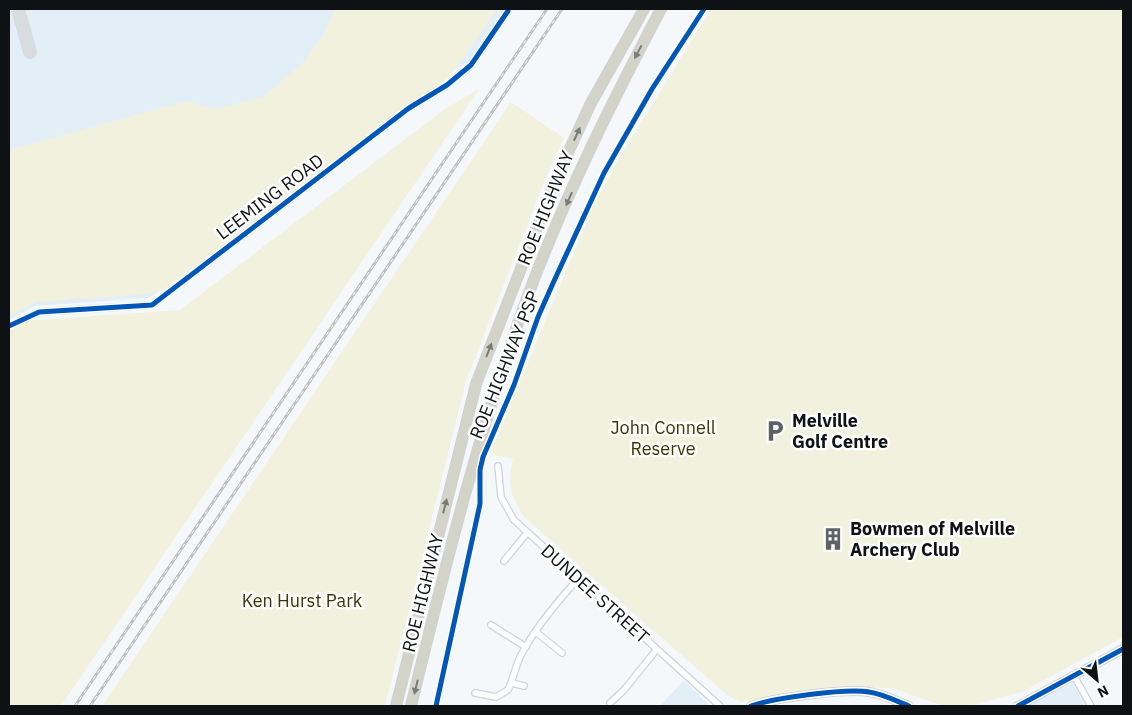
<svg xmlns="http://www.w3.org/2000/svg" width="1132" height="715" viewBox="0 0 1132 715" font-family="'IBM Plex Sans',sans-serif">
<style>
.built{fill:#e3eff7}
.green{fill:#f1f1dd}
.lines{fill:none;stroke-linecap:round;stroke-linejoin:round}
.taxiway{stroke:#d9dcde;stroke-width:14}
.minor-casing{stroke:#d0d4d7;stroke-width:8}
.secondary-casing{stroke:#d0d4d7;stroke-width:10}
.motorway-casing{stroke:#d0d2d3;stroke-width:12}
.minor{stroke:#fdfefe;stroke-width:5.5}
.secondary{stroke:#f1f0ed;stroke-width:8}
.motorway{stroke:#d3d3c8;stroke-width:10}
.rail-casing{stroke:#bec0c0;stroke-width:3}
.rail{stroke:#fff;stroke-width:1;stroke-dasharray:4;stroke-linecap:butt}
.cycleway-casing{stroke:#fff;stroke-width:8}
.cycleway{stroke:#0057b8;stroke-width:5}
.oneway{fill:#7a7c77}
.labels{text-anchor:middle;stroke-width:5;stroke-linejoin:round;paint-order:stroke}
.street-label{font-size:18px;fill:#0e1215;stroke:#fff}
.poi-label{font-size:18px;font-weight:bold;fill:#0e1215;stroke:#fff;text-anchor:start}
.park-label{font-size:18px;fill:#3d3600;stroke:#fff}
</style>
<rect width="100%" height="100%" fill="#f4f8fb"/>
<path class="built" d="M9 9H504L468 62 430 84 149 298 35 306 9 320Z
M684 680 710 706H660Z
M1073 683 1085 706H1028Z"/>
<path class="green" d="M335 9H498L449 77 163 290 149 294 36 302 9 317V150L186 101 217 109 263 97 304 62 324 33Z
M711 9H1123V637L1022 692 970 706H943L892 688 857 687 788 694 740 702 727 695 523 516C510 492 507 486 513 459L490 454 592 209 617 162Z
M479 89 61 706H9V329L23 321 180 310 445 109Z
M511 102 564 138 546 177 466 381 385 706H102Z"/>
<g class="lines">
<path class="taxiway" d="M18 9 30 52"/>
<defs>
<path id="minor" d="M9 326 39 312 152 305 409 108 447 85 471 65 508 11
M498 466 501 497 514 520 720 706
M504 561 527 533
M491 625 526 647
M536 632 562 653
M1074 676 1091 706
M512 683 524 686
M475 693 496 697 508 690C513 680 515 668 520 657 534 629 557 602 578 579
M610 703 624 690 657 649"/>
<path id="secondary" d="M751 706C773 698 846 688 869 692 883 694 896 701 909 706
M1018 706 1123 649"/>
<path id="motorway" d="M396 706 476 384 555 181 591 103 644 9
M411 706C446 563 481 420 533 282 569 188 614 98 661 9"/>
</defs>
<use href="#minor" class="minor-casing"/>
<use href="#secondary" class="secondary-casing"/>
<use href="#motorway" class="motorway-casing"/>
<use href="#minor" class="minor"/>
<use href="#secondary" class="secondary"/>
<use href="#motorway" class="motorway"/>
<defs>
<path id="rail" d="M75 706 547 9
M90 706 562 9"/>
</defs>
<use href="#rail" class="rail-casing"/>
<use href="#rail" class="rail"/>
<defs>
<path id="cycleway" d="M9 326 39 312 152 305 409 108 447 85 471 65 508 11
M436 706 480 504V470L483 457 514 385 538 317 554 281 604 173 652 89 704 9
M751 706C773 698 846 688 869 692 883 694 896 701 909 706
M1018 706 1123 649"/>
</defs>
<use href="#cycleway" class="cycleway-casing"/>
<use href="#cycleway" class="cycleway"/>
</g>
<defs><path id="oneway-solid" d="M-6-.8H1V-3.2L6.5 0L1 3.2V.8H-6Z" transform="scale(1.25)"/></defs>
<g class="oneway">
<use href="#oneway-solid" transform="translate(638 52) rotate(118)"/>
<use href="#oneway-solid" transform="translate(577 134) rotate(-65)"/>
<use href="#oneway-solid" transform="translate(569 199) rotate(114)"/>
<use href="#oneway-solid" transform="translate(489 350) rotate(-69)"/>
<use href="#oneway-solid" transform="translate(445 506) rotate(-76)"/>
<use href="#oneway-solid" transform="translate(416 687) rotate(104)"/>
</g>
<defs>
<symbol id="parking-bare" viewBox="-9 -9 18 18"><path d="M-3.5-5.5H1a3.5 3.5 0 0 1 0 7H-1V5.5H-3.5ZM-1-3.4V-.6H.8a1.4 1.4 0 0 0 0-2.8Z" fill="#5e6266" stroke="#fff" stroke-width="2.5" paint-order="stroke"/></symbol>
<symbol id="building-bare" viewBox="-9 -9 18 18"><path d="M-4-6H4V6H1V3H-1V6H-4ZM-2.5-4.3h1.7v1.8h-1.7ZM.8-4.3h1.7v1.8H.8ZM-2.5-1h1.7V.8h-1.7ZM.8-1h1.7V.8H.8Z" fill="#5e6266" stroke="#fff" stroke-width="2.5" paint-order="stroke"/></symbol>
</defs>
<g fill-rule="evenodd">
<use href="#parking-bare" x="759" y="415" width="32" height="32"/>
<use href="#building-bare" x="817" y="523" width="32" height="32"/>
</g>
<g class="labels">
<g class="street-label">
<text transform="translate(270 197) rotate(-37)" y="6">LEEMING ROAD</text>
<text transform="translate(546 208) rotate(-68)" y="6">ROE HIGHWAY</text>
<text transform="translate(505 365) rotate(-68)" y="6">ROE HIGHWAY PSP</text>
<text transform="translate(423 593) rotate(-76)" y="6">ROE HIGHWAY</text>
<text transform="translate(595 594) rotate(42)" y="6">DUNDEE STREET</text>
</g>
<g class="poi-label">
<text x="792" y="427">Melville<tspan x="792" dy="21">Golf Centre</tspan></text>
<text x="850" y="535">Bowmen of Melville<tspan x="850" dy="21">Archery Club</tspan></text>
</g>
<g class="park-label">
<text x="663" y="434">John Connell<tspan x="663" dy="21">Reserve</tspan></text>
<text x="302" y="607">Ken Hurst Park</text>
</g>
</g>
<rect width="1132" height="715" fill="none" stroke="#0e1215" stroke-width="20"/>
<g transform="translate(1097 680) rotate(152)" stroke="#ffffff" stroke-width="4" paint-order="stroke">
<path d="M0-4L9 19L0 12L-9 19Z" fill="#0e1215"/>
<text y="-8" font-size="14" font-weight="bold" text-anchor="middle" fill="#0e1215">N</text>
</g>
</svg>
